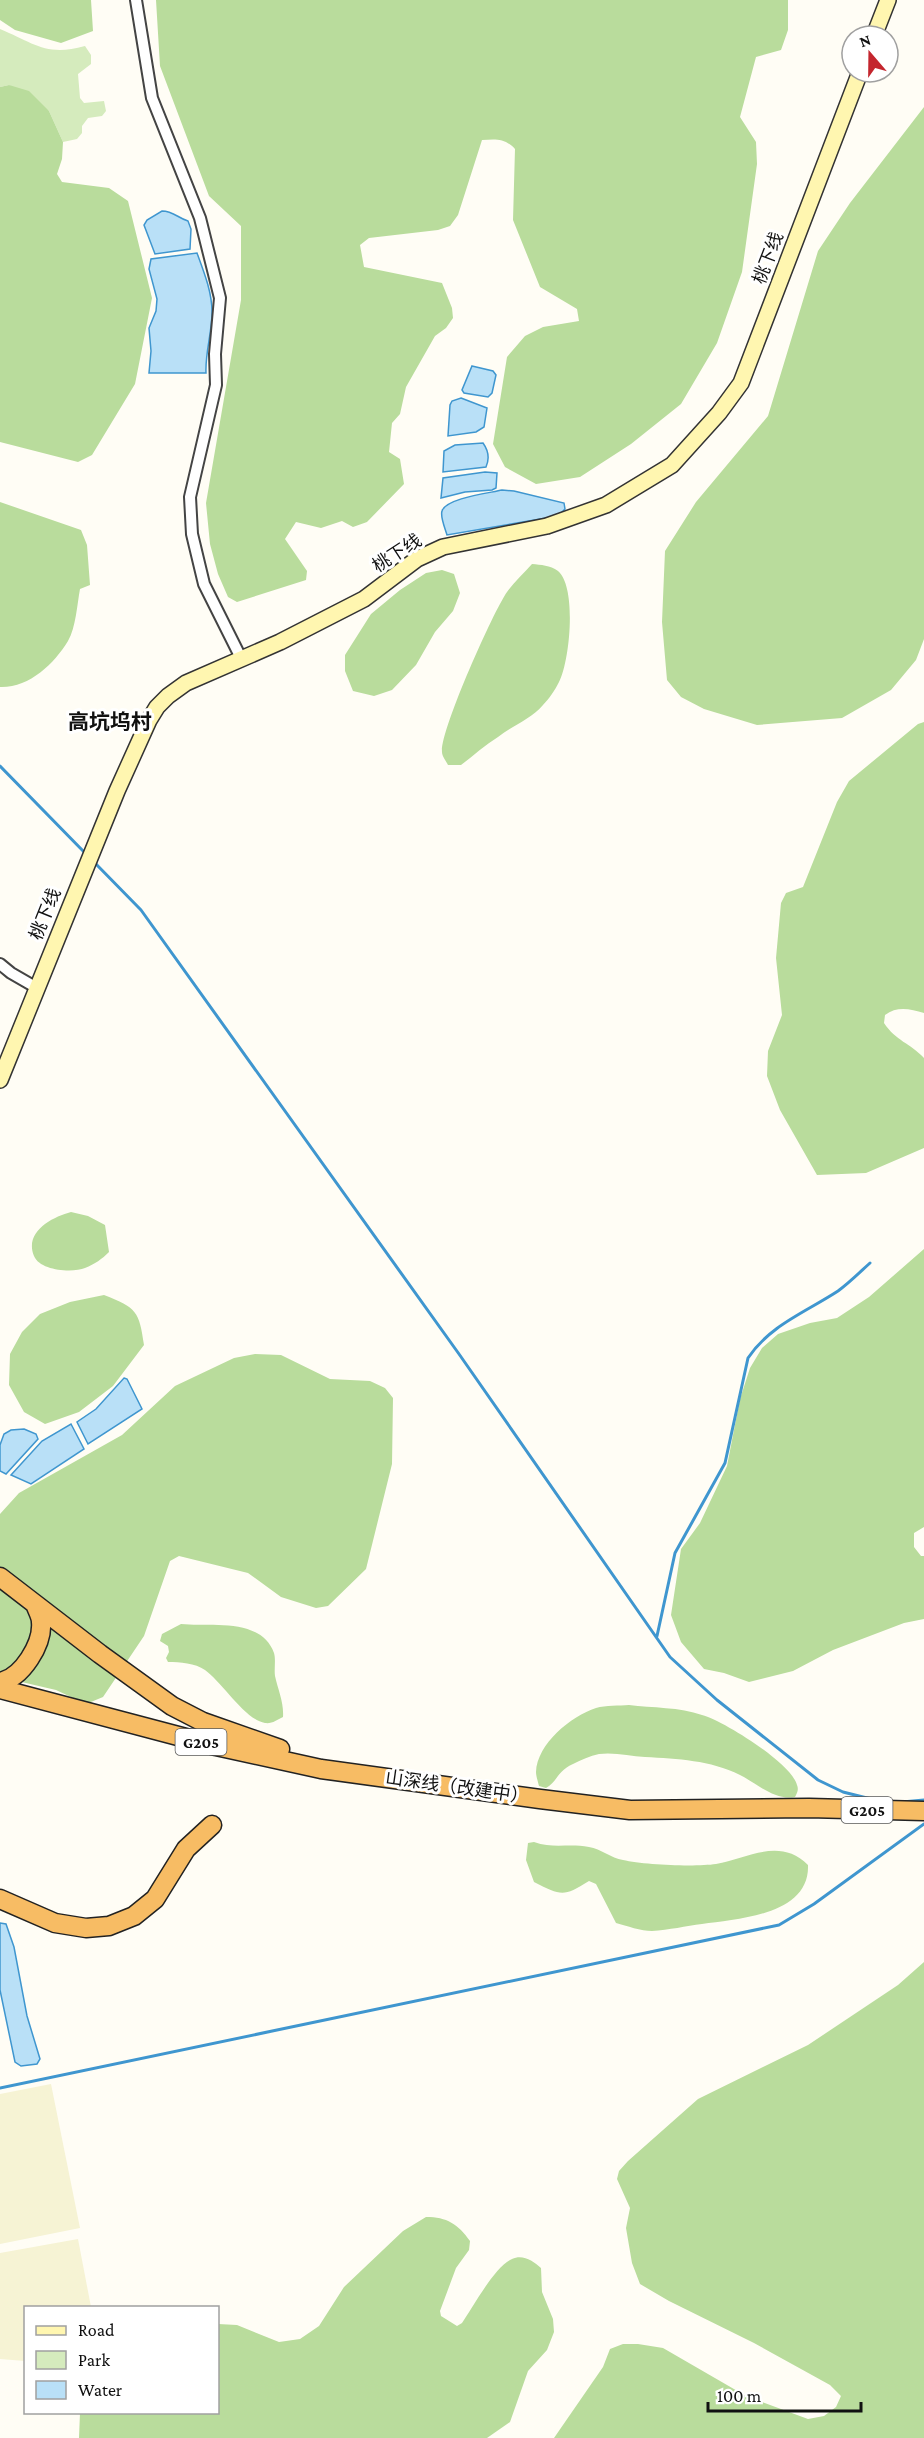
<svg xmlns="http://www.w3.org/2000/svg" width="924" height="2438" viewBox="0 0 924 2438" font-family="'Crimson Pro','Noto Sans SC',serif">
<style>
.farmland{fill:#f6f3d4}
.green{fill:#d5ebbd}
.forest{fill:#b9dc9c}
.water{fill:#b9e0f7;stroke:#3f96cf;stroke-width:1.5}
.lines{fill:none;stroke-linecap:round;stroke-linejoin:round}
.stream{stroke:#3f96cf;stroke-width:3}
.minor-casing{stroke:#444;stroke-width:14}
.secondary-casing{stroke:#333;stroke-width:18}
.trunk-casing{stroke:#222;stroke-width:21}
.minor{stroke:#fff;stroke-width:10}
.secondary{stroke:#fff6b0;stroke-width:15}
.trunk{stroke:#f7bc64;stroke-width:18}
.labels{text-anchor:middle;stroke-width:6;stroke-linejoin:round;paint-order:stroke}
.shield{fill:#fff;stroke:#585858;stroke-width:1.5}
.shield-label{font-size:16px;font-weight:bold;fill:#111}
.street-label{font-size:18px;fill:#111;stroke:#fff}
.quarter-label{font-size:21px;font-weight:bold;fill:#111;stroke:#fff}
</style>
<rect width="100%" height="100%" fill="#fffdf5"/>
<path class="farmland" d="M51 2084 80 2228 0 2244V2094Z
M78 2239 91 2307 26 2308 25 2361 0 2359V2253Z"/>
<path class="green" d="M0 29C34 43 46 57 85 46L91 55V64L78 74 80 98 84 103 104 101 106 111 102 116 88 118 82 126V133L77 139 63 142 49 111 9 85 0 87Z"/>
<path class="forest" d="M0 0H91L93 31 61 43 15 30 0 20Z
M156 0H788V30L781 50 756 57 740 117 756 142 757 164 742 272 717 343 681 404 631 444 580 477 536 484 505 467 493 444 507 357 525 336 543 327 579 321 577 309 540 287 513 220 515 149C505 138 496 139 482 140L458 215 450 226 438 230 369 238 360 245 364 267 442 283 452 308 453 318 446 328 435 336 406 387 400 414 392 423 389 452 400 459 404 484 367 522 353 527 342 521 321 528 296 522 285 539 307 571 306 580 237 602 228 597 218 574 210 544 206 503 241 300V226L209 196 160 66Z
M9 85 29 91 49 111 63 142 62 159 57 174 62 182 109 188 128 201 152 298 135 384 92 455 78 462 0 442V87Z
M924 107V639L916 660 891 690 842 718 757 725 704 709 681 697 667 680 662 622 665 551 696 502 768 416 818 251 850 203Z
M0 502 81 530 87 545 90 585 80 589C77 605 76 627 68 641 54 664 29 688 0 687Z
M532 564C541 565 550 565 558 571 577 587 570 661 559 682 555 690 549 699 543 705 531 719 512 726 498 737 485 745 473 756 461 765H448C446 761 442 756 442 752 440 731 493 612 507 592 514 582 524 573 532 564Z
M442 570 454 574 460 593 453 611 435 632 416 665 392 690 374 696 353 691 345 671V655L371 614 400 590 426 573Z
M924 722V1013C910 1009 897 1006 885 1015L884 1023C896 1041 910 1043 924 1058V1148L866 1173 817 1175 780 1110 767 1076 768 1051 782 1015 776 958 781 903 786 893 803 887 837 802 849 781 918 724Z
M71 1212 88 1216 105 1225 109 1252C102 1259 95 1264 85 1268 73 1273 40 1271 34 1256 24 1232 52 1217 71 1212Z
M924 1249V1527L914 1533V1547L921 1556H924V1619L904 1623 833 1650 793 1671 749 1682 724 1673 704 1669 681 1642 671 1615 681 1549 700 1523 727 1466 740 1399 750 1368 762 1348 778 1334 810 1323 837 1318 869 1297Z
M104 1295C137 1308 139 1311 144 1345L113 1386 79 1412 45 1424 24 1412 9 1385 10 1354 22 1332 40 1314 70 1302Z
M255 1354 281 1355 330 1379 370 1381 385 1388 393 1398 392 1464 366 1569 328 1606 316 1608 281 1597 248 1573 179 1556 170 1561 144 1636 103 1697 86 1704 56 1690 0 1677V1514L19 1493 122 1435 175 1386 234 1358Z
M181 1624C210 1627 261 1617 274 1653 276 1660 274 1669 275 1676 278 1690 284 1702 283 1717 277 1720 272 1724 265 1723 245 1720 222 1682 205 1670 195 1663 180 1662 168 1662L166 1658 169 1652 168 1646 160 1641 162 1634Z
M629 1705C652 1708 680 1707 702 1715 724 1721 791 1763 797 1785 799 1790 797 1793 795 1797 775 1801 756 1783 740 1775 710 1760 678 1759 645 1757 630 1756 614 1752 599 1754 590 1756 581 1760 573 1764 557 1771 558 1781 546 1788L539 1786C538 1782 536 1776 536 1772 537 1744 571 1716 596 1708 606 1705 619 1706 629 1705Z
M534 1842C554 1849 569 1843 589 1847 601 1849 611 1858 623 1860 644 1865 695 1867 716 1864 748 1858 780 1837 808 1865 810 1915 738 1919 702 1924 686 1926 669 1930 652 1931 641 1931 627 1926 616 1923L596 1884 589 1881C563 1897 562 1896 534 1882L526 1860 528 1843Z
M924 1962V2438H554L603 2367 610 2349 623 2344H638L663 2348 746 2396 808 2419 824 2416 836 2407 841 2396 830 2385 754 2343 669 2301 640 2284 632 2263 626 2228 630 2208 617 2179 619 2171 628 2161 698 2099 808 2045 898 1985Z
M426 2217C447 2217 458 2224 470 2241L469 2250 456 2268 440 2311 441 2316 457 2326 462 2323C473 2307 495 2266 512 2259 523 2254 533 2261 541 2268L542 2292 553 2319 554 2332 547 2350 528 2371 510 2422 487 2438H79L80 2413 218 2412V2324L237 2325 279 2342 300 2339 319 2326 344 2287 403 2231Z"/>
<path class="water" d="M162 211C173 211 178 218 188 221L191 229 190 249 155 254 144 225 147 220Z
M197 253C204 272 212 292 212 312 212 333 205 353 206 373H149L151 351 149 328 156 311 157 299 149 269 151 259Z
M472 366 493 371 496 375 492 393 488 397 464 393 462 390Z
M461 398 487 408 484 427 476 432 448 436 450 405 452 401Z
M483 443C488 450 490 458 486 467L443 472 444 451 455 445Z
M485 472 497 473 496 488 492 490 465 492 441 498 443 478Z
M502 490 514 491 564 503 565 509 558 516 447 535C445 528 440 517 442 511 446 498 490 493 502 490Z
M124 1378 127 1379 142 1409 88 1444 77 1422 96 1409Z
M71 1424 84 1449 31 1484 11 1475 42 1441Z
M24 1429 36 1434 38 1439 6 1474 0 1471V1445L4 1434 11 1430Z
M0 1923 6 1924 14 1947 27 2016 40 2059 37 2064 21 2066 15 2062 0 1990Z"/>
<g class="lines">
<path class="stream" d="M0 766 87 855
M94 862 141 910 459 1354 670 1657 717 1700 818 1780 843 1792 883 1802
M657 1636 675 1553 725 1463 748 1358C770 1325 806 1312 838 1291 849 1283 859 1273 870 1263
M902 1802 924 1800
M0 2088 779 1925 814 1904 924 1824"/>
<defs>
<path id="minor" d="M136 0 152 98 200 218 220 298 215 354 216 385 190 497 192 534 204 584 241 658
M0 964 11 973 37 988"/>
<path id="secondary" d="M874 36 888 0
M0 1080 117 791 149 720 157 707 168 696 186 683 280 642 364 599 417 559 443 547 547 526 606 505 672 465 719 413 741 383 860 72"/>
<path id="trunk" d="M0 1577 100 1654 172 1706 203 1722 280 1749
M0 1682C22 1678 43 1644 41 1622 41 1616 37 1610 35 1604
M0 1689 216 1746 321 1769 540 1799 630 1810 809 1808 924 1811
M0 1899 55 1923 86 1928 109 1926 134 1916 155 1899 186 1849 212 1825"/>
</defs>
<use href="#minor" class="minor-casing"/>
<use href="#secondary" class="secondary-casing"/>
<use href="#trunk" class="trunk-casing"/>
<use href="#minor" class="minor"/>
<use href="#secondary" class="secondary"/>
<use href="#trunk" class="trunk"/>
</g>
<g class="labels">
<g class="shield">
<rect x="175.5" y="1729" width="51" height="26" rx="4.5"/>
<rect x="841.5" y="1797" width="51" height="26" rx="4.5"/>
</g>
<g class="shield-label">
<text x="201" y="1748">G205</text>
<text x="867" y="1816">G205</text>
</g>
<g class="street-label">
<text transform="translate(768 258) rotate(-69)" y="6">桃下线</text>
<text transform="translate(397 553) rotate(-33)" y="6">桃下线</text>
<text transform="translate(45 914) rotate(-68)" y="6">桃下线</text>
<text transform="translate(457 1787) rotate(8)" y="6">山深线（改建中）</text>
</g>
<g class="quarter-label">
<text x="110" y="729">高坑坞村</text>
</g>
</g>
<rect x="24" y="2306" width="195" height="108" fill="#ffffff" stroke="#a0a0a0" stroke-width="1.5"/>
<rect x="36" y="2326" width="30" height="9" fill="#fff6b0" stroke="#a0a0a0" stroke-width="1.5"/>
<text x="78" y="2336" font-size="18" fill="#111111">Road</text>
<rect x="36" y="2351" width="30" height="18" fill="#d5ebbd" stroke="#a0a0a0" stroke-width="1.5"/>
<text x="78" y="2366" font-size="18" fill="#111111">Park</text>
<rect x="36" y="2381" width="30" height="18" fill="#b9e0f7" stroke="#a0a0a0" stroke-width="1.5"/>
<text x="78" y="2396" font-size="18" fill="#111111">Water</text>
<g transform="translate(870 54) rotate(340)"><circle r="28" fill="#ffffff" stroke="#a0a0a0" stroke-width="1.5"/>
<path d="M0-4.5L10 22L0 15L-10 22Z" fill="#c4262e"/>
<text y="-9" font-size="16" font-weight="bold" text-anchor="middle" fill="#111111">N</text>
</g>
<path d="M708 2402v9h153v-9" fill="none" stroke="#111111" stroke-width="3"/>
<text x="717" y="2402" font-size="18" fill="#111111" stroke="#ffffff" stroke-width="4.5" paint-order="stroke">100 m</text>
</svg>
